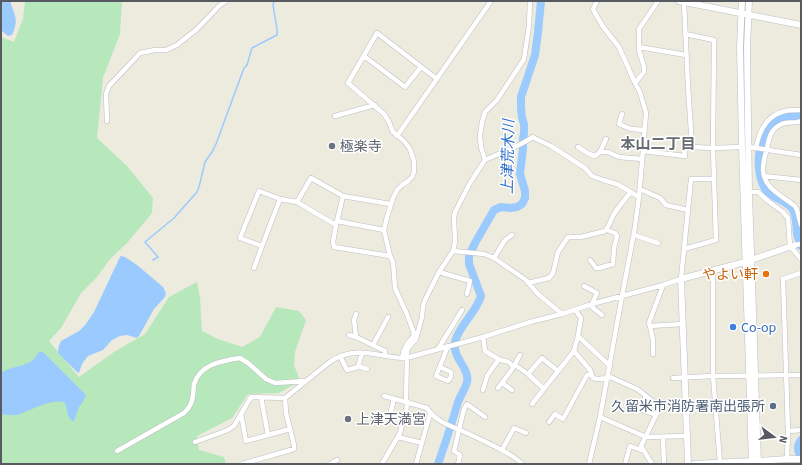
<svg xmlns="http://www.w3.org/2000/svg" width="802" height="465" viewBox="0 0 802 465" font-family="'Source Sans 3','Noto Sans JP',sans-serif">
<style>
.green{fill:#b7e8bb}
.water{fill:#9bcaff}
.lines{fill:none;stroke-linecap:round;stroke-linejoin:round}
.stream{stroke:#9bcaff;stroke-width:1.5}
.river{stroke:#9bcaff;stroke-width:8}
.street-casing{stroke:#bbbdc4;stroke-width:5.5}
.secondary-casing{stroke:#bbbec6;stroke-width:7}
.street{stroke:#fff;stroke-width:4.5}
.secondary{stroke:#fff;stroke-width:6}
.worship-dot{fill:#6b7280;stroke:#fff;stroke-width:1.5}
.food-dot{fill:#e8710a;stroke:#fff;stroke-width:1.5}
.shop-dot{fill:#3f7fe0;stroke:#fff;stroke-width:1.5}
.service-dot{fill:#5c6f8a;stroke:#fff;stroke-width:1.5}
.labels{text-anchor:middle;stroke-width:3;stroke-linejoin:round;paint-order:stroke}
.worship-label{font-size:14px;fill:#5b616d;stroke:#fff;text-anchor:start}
.food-label{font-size:14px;fill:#c56008;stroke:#fff;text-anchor:end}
.shop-label{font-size:14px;fill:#366cbe;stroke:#fff;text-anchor:start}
.service-label{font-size:14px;fill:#4e5e75;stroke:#fff;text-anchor:end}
.neighbourhood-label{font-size:15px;font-weight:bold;fill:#686d73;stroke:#fff}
.water-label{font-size:15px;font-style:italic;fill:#3270ce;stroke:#fff}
</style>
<rect width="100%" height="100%" fill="#edebde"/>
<path class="green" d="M25 1H122L120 34 103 78 97 138 127 166 153 198 152 213 127 243 110 259 97 277 81 293 61 328 49 341 79 377 114 352 145 334 169 297 197 282 200 297 202 331 218 339 242 347 260 337 276 307 299 311 306 320 295 352 294 365 300 381 279 393 248 394 232 418 197 436 199 450 224 457 226 464H1V37L14 42 23 19Z"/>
<path class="water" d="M1 1H10C15 16 19 20 12 35L8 36 1 30Z
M121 256 125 257 137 265 163 287 166 293 165 297 154 309 139 336 137 338 127 335 120 336 112 340 103 350 88 356 82 364 79 373 77 372 58 353C58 348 59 345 61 341L79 331 86 324 94 312 120 257Z
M39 352H43L86 395 84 400 79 407 74 421H72C66 414 68 411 65 403 56 397 30 410 20 414 16 416 5 415 1 414V373C9 367 21 367 30 362 34 360 36 356 39 352Z"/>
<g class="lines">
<path class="stream" d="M153 260 158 257 145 242 174 218 197 192 199 187 205 162 212 152 216 144 244 68 247 65 252 48 277 35V29L273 5 274 1"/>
<path class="river" d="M801 116C793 117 781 116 774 122 757 134 754 174 766 190 772 198 788 201 793 210 797 218 796 226 797 234 798 238 800 242 801 246
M801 440C797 446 797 450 801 457
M438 464C445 444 452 423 458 402 461 395 465 389 467 382 470 368 452 358 455 342 459 325 476 313 481 296L469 264V256L475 243 494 210 501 207 511 208 517 207 522 204 525 198V191L520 174 523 148V139L524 133V124L522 118 521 108V97L535 55 538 32 541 1"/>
<defs>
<path id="street" d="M684 2 688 86 692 147
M639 47 686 55
M364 56 405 87 421 67
M635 83 644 72V67L639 50V29L650 13 658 1
M622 114 619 124 631 129 644 130
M335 116 375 105
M107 121 106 94 109 86 140 53 155 50H166L177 45 197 29 219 6 226 1
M801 121C794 124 786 121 780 125 770 130 769 139 767 149 765 155 763 163 763 170 764 189 783 196 795 206L797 210 801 225
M397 136 491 1
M606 139 600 152H608L619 157 642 159
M578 147 589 154 595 156 600 152
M749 147 756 148C759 131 767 115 785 111 790 110 796 110 801 110
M756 148 801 155
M643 151 685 156 684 148 692 147 713 148 742 147
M485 160 481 147 480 136 482 122 485 112 497 100 524 59 529 26 530 1
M764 176 801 180
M640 189 660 198 666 205 688 210
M259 191 280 199 262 246 240 238Z
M749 192H758L768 201 783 212 788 218 790 246 801 259
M280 199 297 202 336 225 333 242 334 247 390 256
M297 202 311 178 343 196 390 204
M337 221 343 196
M336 225 337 221 384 230
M634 235 658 243
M795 245 801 244
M684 249 716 240 713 148 714 40 685 34
M453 251 484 254 494 258 526 280 538 294 562 314
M494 258 505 240 512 235
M590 260 596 268H599L613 264 614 248 617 236 615 233 607 230
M254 268 262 246
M713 271V376L720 463
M439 272 470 281 467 294
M528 283 549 278 553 273 558 252 568 237H581L605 231C609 227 611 219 614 214 619 206 625 199 631 192
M663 285 649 323 650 326 683 324
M584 286 597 293 592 304 593 308 602 315
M650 326 653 340V354
M349 335 356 337 385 351V356
M578 336 610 366
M356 337 354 320 356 314
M483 337 485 351 500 360 506 361 510 363 513 367V368L498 388
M373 345 388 317
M438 349 462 310
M574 351 590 370 593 378 597 379 608 378
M340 356 347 370 358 367 362 353
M402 358C403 355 403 351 405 348 407 341 413 340 414 333L406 312 395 288 393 262 390 256 384 230 387 217 393 198 397 190 402 185 407 182 412 177 414 172V161L410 149 404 141 393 132 389 122 384 114 348 83 377 33 437 79
M515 365 528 374 544 389
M358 366 367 369
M514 366 520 355
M440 367 451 372C452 375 450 379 448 381L436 376 448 346
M528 374 542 358 558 371
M608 376 637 389 660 407 641 446 652 464
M673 378 713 376 801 375
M502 383 512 390
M483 390 487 376 499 359
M384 396 406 402 427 408C434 420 448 425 460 430 472 435 484 441 496 447 505 452 515 456 522 464
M646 396 640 409 656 415
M261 397 268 435
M406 402 407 351 409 347 416 339 422 317 423 306 425 300 439 272 453 251 455 242 454 217 455 212 470 183 485 160 521 144 533 137 536 139 551 146 585 168 592 176 603 180 617 184 639 197
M532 404 574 351 578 336 581 318 575 310
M241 414 246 441 290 429
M600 417 646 437 686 436
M389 419 394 399
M549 422 555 414 563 419 587 375H591
M788 431 801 430
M398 437 422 443
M663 437 664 464
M195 442 228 430 234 426 251 397 285 398 331 361C358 344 378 358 406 358L483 337 530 322 562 314 592 304 663 285 681 279 691 179H714
M502 450 514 428 526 433
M117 451 184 413C187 410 190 407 191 403 194 397 193 390 194 384 200 364 222 361 240 358L248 363 266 379 275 383 305 381
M787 459 788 431 783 279 801 273
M242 464 294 449V445L286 413 285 398
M330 464 337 460
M382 464 400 433 408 402
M416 464 430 414
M458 464 460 455 454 451 464 409 467 404 485 417
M589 464 600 417 622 296 634 233 639 197 646 113 640 92 635 83 619 47 604 28 596 15 593 9 597 1
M625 464 630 446 644 451"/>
<path id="secondary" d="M679 1 801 25
M742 1 740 46 742 147 752 464
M749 1 747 48 749 192 758 464
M688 464 681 279 745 262 795 245
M694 464 752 461H758L787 459H801"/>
</defs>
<use href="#street" class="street-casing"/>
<use href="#secondary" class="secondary-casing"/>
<use href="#street" class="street"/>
<use href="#secondary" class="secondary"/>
</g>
<g class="worship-dot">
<circle cx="332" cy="146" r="4"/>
<circle cx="348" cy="419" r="4"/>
</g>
<circle class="food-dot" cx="766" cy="274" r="4"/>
<circle class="shop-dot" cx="733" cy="327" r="4"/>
<circle class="service-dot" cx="773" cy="406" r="4"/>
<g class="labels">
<g class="worship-label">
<text x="340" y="151">極楽寺</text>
<text x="356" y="424">上津天満宮</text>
</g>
<g class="food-label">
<text x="758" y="279">やよい軒</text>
</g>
<g class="shop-label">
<text x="741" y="332">Co-op</text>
</g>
<g class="service-label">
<text x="765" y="411">久留米市消防署南出張所</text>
</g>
<g class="neighbourhood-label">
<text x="658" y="149">本山二丁目</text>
</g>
<g class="water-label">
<text transform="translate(508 157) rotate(-89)" y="5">上津荒木川</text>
</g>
</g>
<rect width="802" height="465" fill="none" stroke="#575b61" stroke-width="4"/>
<g transform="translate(774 437) rotate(105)" stroke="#ffffff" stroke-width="3" paint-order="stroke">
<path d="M0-3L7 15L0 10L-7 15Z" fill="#575b61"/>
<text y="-6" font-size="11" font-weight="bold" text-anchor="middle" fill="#575b61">N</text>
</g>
</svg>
